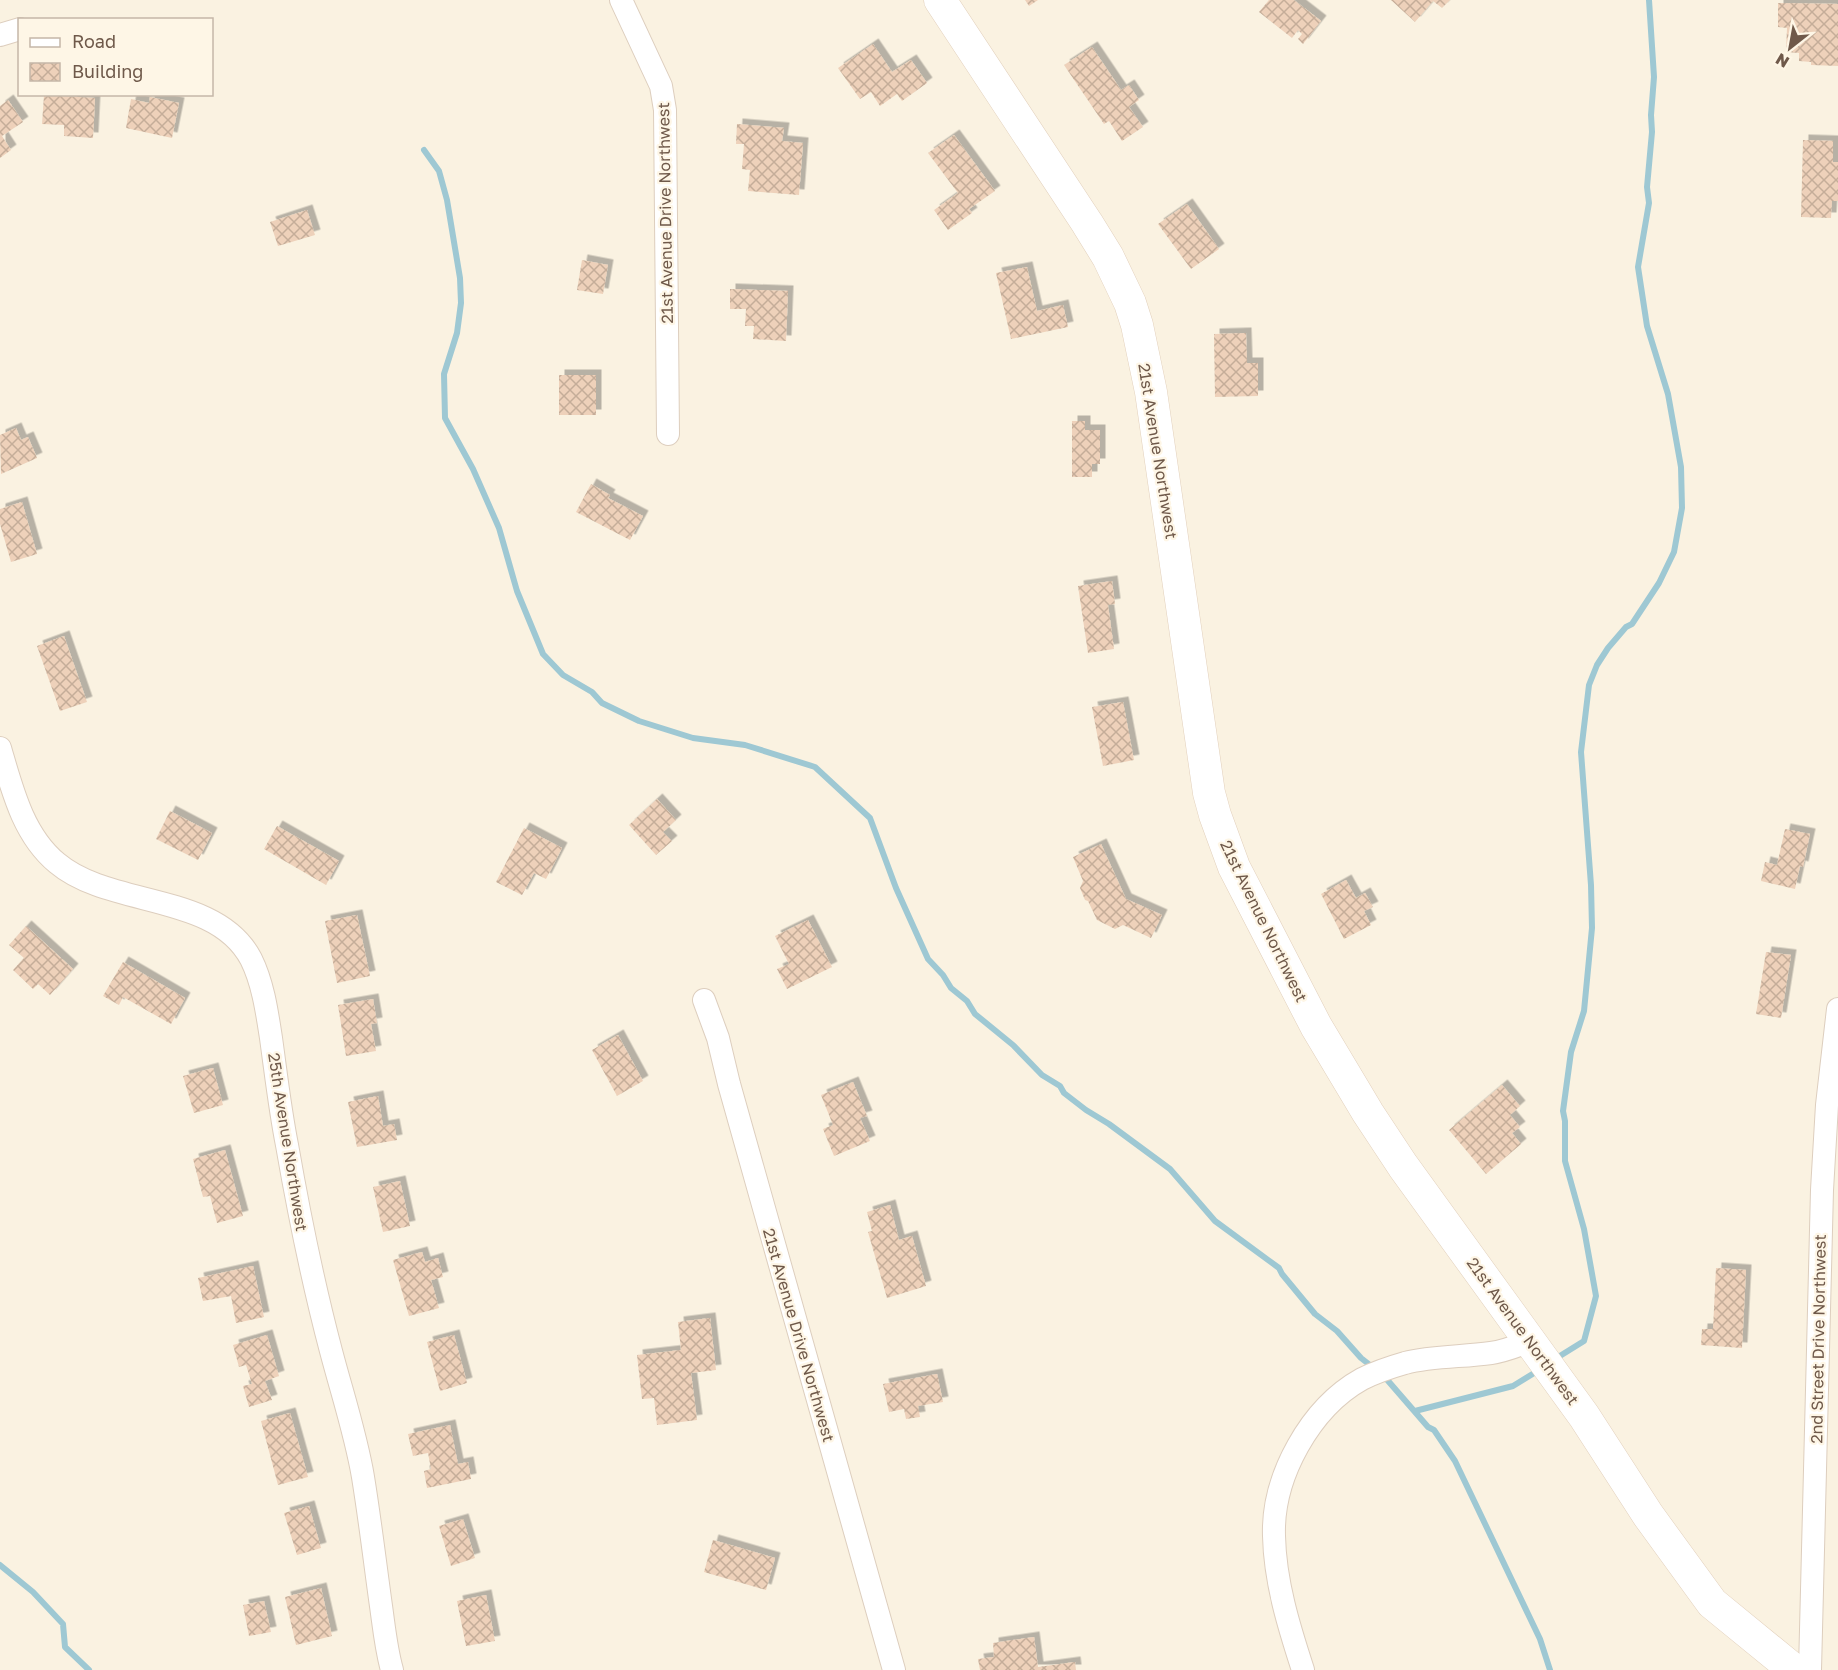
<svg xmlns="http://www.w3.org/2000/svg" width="1838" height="1670" viewBox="0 0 1838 1670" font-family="'Golos Text',sans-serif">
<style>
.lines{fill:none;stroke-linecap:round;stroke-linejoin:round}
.stream{stroke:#9ec8d3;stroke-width:6}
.building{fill:url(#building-cross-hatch);filter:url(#shadow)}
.street-casing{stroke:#ddcebe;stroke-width:24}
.secondary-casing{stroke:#e2d0bc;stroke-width:33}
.street{stroke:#fff;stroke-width:22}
.secondary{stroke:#fff;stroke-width:32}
.labels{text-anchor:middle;stroke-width:4.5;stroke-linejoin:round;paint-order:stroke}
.street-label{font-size:16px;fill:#6f594a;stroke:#fef6e6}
</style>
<defs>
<pattern id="building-cross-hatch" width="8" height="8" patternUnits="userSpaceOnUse" patternTransform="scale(1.5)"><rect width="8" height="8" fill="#eed1ba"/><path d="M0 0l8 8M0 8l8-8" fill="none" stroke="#c5ad99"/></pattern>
<filter id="shadow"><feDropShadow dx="5.5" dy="-5.5" stdDeviation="0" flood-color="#0004"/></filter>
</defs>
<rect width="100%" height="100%" fill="#faf2e1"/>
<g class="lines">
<path class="stream" d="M424 150 439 171 447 200 460 278 461 303 457 333 444 374 445 418 473 469 499 528 517 591 543 654 563 675 592 692 602 703 639 721 693 738 745 745 815 767 870 818 896 888 928 959 943 975 951 988 967 1001 975 1014 1013 1045 1042 1075 1060 1086 1064 1093 1086 1110 1109 1124 1170 1169 1215 1221 1279 1268 1282 1274 1315 1314 1337 1331 1361 1358 1375 1369
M1555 1359 1584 1341 1596 1296 1584 1229 1565 1161V1121L1563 1111 1571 1052 1584 1011 1592 928 1591 885 1581 752 1589 685 1597 665 1608 648 1626 627 1632 624 1659 583 1674 552 1682 508 1681 467 1668 394 1647 326 1638 267 1649 203 1647 187 1652 132 1651 115 1654 77 1649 0
M1383 1375 1428 1427 1434 1430 1455 1461 1540 1639 1550 1670
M1415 1411 1513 1386 1539 1370
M0 1565 33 1592 63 1624 65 1647 89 1670"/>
</g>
<path class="building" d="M1025 0H1038L1029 6Z
M1269 0H1294L1321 21 1303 44 1298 39 1302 34 1298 30 1292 38 1259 12Z
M1391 0H1450L1442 8 1433 1 1415 22Z
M1778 3 1838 4V66L1811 65V62L1799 61V53L1786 52 1787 28 1778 27Z
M873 44 892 72 911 60 927 83 902 101 897 94 880 106 871 92 860 99 838 68Z
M1092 47 1121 90 1129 85 1139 100 1129 107 1143 127 1122 141 1109 121 1104 124 1064 65Z
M44 95 95 98 93 138 64 136V125L42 124Z
M150 97 179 103 172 138 126 128 131 99 149 103Z
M8 100 23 122 2 136 11 150 0 158V106Z
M737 124 784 128 782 141 803 143 799 195 748 191 750 170 742 169 744 144H736Z
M954 135 995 191 969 209 972 213 948 230 934 210 958 193 928 153Z
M1803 140 1833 141V162H1838V201H1832L1831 218 1801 217Z
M1187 204 1219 249 1191 269 1158 224Z
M307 210 315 235 278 246 270 222Z
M582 260 608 265 603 294 577 290Z
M1027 267 1037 311 1063 305 1068 327 1011 339 996 273Z
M730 289 788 291 786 341 753 339 754 326H745L746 309H730Z
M1246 333 1247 363H1258V396L1215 397 1214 334Z
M559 375H596V415H559Z
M1072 421H1085V430H1100V464H1092V477H1072Z
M16 428 21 440 28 437 37 458 1 474 0 435Z
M591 484 610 495 608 498 643 516 630 540 576 512Z
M22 502 37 554 11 562 0 524V509Z
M1112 581 1115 604 1108 605 1114 649 1088 653 1078 586Z
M64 636 87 702 60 711 37 646Z
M1123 702 1134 760 1103 766 1092 707Z
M657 799 676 820 663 832 672 841 656 855 629 825Z
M170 811 212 833 198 860 156 839Z
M277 826 339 861 326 885 264 849Z
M524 828 562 848 546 879 534 873 522 895 496 882Z
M1785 829 1810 834 1803 867 1800 866 1795 889 1761 881 1765 862 1777 865Z
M1101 844 1126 899 1162 915 1151 938 1123 925 1115 929 1097 920 1088 901 1085 900 1080 888 1083 881 1073 857Z
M1346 880 1356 898 1365 893 1373 907 1364 911 1371 925 1344 939 1321 894Z
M357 915 370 976 337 983 325 921Z
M808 920 832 967 787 989 777 969 789 964 775 936Z
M26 926 73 969 50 995 38 984 33 989 13 970 24 958 9 945Z
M1766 952 1791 955 1781 1018 1756 1014Z
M123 962 185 998 171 1024 123 997 119 1005 103 996Z
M373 999 377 1023 371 1024 376 1051 346 1056 338 1005Z
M618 1035 643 1081 617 1096 592 1050Z
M213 1068 223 1105 194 1113 183 1076Z
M853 1082 867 1116 860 1118 870 1141 834 1156 823 1129 833 1125 821 1095Z
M1502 1085 1520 1106 1510 1115 1520 1127 1512 1133 1521 1144 1486 1174 1449 1130Z
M378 1096 383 1126 394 1124 397 1140 357 1147 348 1102Z
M225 1150 243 1216 217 1223 210 1196 203 1197 193 1159Z
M400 1181 410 1226 383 1232 373 1187Z
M890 1205 899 1240 912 1236 926 1286 887 1298 868 1232 872 1231 867 1212Z
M422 1252 425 1262 438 1258 443 1277 431 1280 439 1308 409 1316 393 1260Z
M253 1266 264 1317 236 1323 231 1296 203 1301 198 1278Z
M1716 1268 1746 1270 1742 1348 1701 1345 1702 1329H1713Z
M710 1318 716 1370 691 1373 697 1420 657 1425 654 1398 642 1399 637 1355 681 1350 678 1322Z
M267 1335 279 1376 265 1381 272 1400 249 1407 243 1386 252 1384 246 1365 239 1367 233 1345Z
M454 1335 467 1383 440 1391 427 1342Z
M937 1374 943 1402 918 1406 920 1417 906 1419 904 1409 889 1412 883 1384Z
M290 1413 308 1477 278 1485 261 1421Z
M450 1425 458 1464 468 1462 471 1479 427 1488 424 1471 431 1469 428 1453 413 1456 408 1434Z
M309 1506 321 1548 297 1555 284 1513Z
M463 1519 475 1558 451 1566 439 1526Z
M713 1540 775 1558 766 1590 704 1572Z
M321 1588 332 1636 296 1645 285 1597Z
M486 1595 495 1641 466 1646 457 1601Z
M264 1601 271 1632 249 1636 243 1605Z
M1034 1637 1038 1667 1075 1662 1076 1670H980L978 1659 994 1657 993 1643Z"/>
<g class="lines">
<defs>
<path id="street" d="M621 0 661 86 665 110 668 434
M0 35 20 29
M0 748C12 789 23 835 57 863 110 908 216 892 251 959 263 983 267 1012 271 1038 276 1074 280 1110 287 1145 299 1214 313 1283 331 1351 342 1393 356 1435 363 1477 370 1520 375 1563 381 1606 384 1627 386 1649 392 1670
M704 1000 718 1038 729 1084 894 1670
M1303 1670C1289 1627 1275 1582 1274 1536 1272 1477 1310 1408 1362 1379 1374 1373 1391 1367 1405 1363 1432 1356 1463 1357 1491 1353 1505 1351 1517 1346 1530 1341
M1810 1670 1822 1190 1827 1105 1838 1009"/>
<path id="secondary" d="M940 0 1087 223 1108 257 1130 303 1137 325 1151 392 1209 793 1215 815 1234 867 1316 1026 1368 1113 1403 1166 1584 1416 1648 1515 1712 1603 1794 1670"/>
</defs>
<use href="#street" class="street-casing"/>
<use href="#secondary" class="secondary-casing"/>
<use href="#street" class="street"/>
<use href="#secondary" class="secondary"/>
</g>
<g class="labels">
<g class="street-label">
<text transform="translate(665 213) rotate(-91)" y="6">21st Avenue Drive Northwest</text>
<text transform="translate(1158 451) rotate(81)" y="6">21st Avenue Northwest</text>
<text transform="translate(1264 921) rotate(64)" y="6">21st Avenue Northwest</text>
<text transform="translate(288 1142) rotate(81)" y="6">25th Avenue Northwest</text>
<text transform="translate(1523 1331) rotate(54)" y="6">21st Avenue Northwest</text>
<text transform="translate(799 1335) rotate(74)" y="6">21st Avenue Drive Northwest</text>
<text transform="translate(1818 1339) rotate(-89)" y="6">2nd Street Drive Northwest</text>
</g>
</g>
<rect x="18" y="18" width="195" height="78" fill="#fef6e6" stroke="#c5b7a8" stroke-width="1.5"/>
<rect x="30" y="38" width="30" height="9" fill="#ffffff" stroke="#c5b7a8" stroke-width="1.5"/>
<text x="72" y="48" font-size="18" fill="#6f594a">Road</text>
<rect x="30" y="63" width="30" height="18" fill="url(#building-cross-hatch)" stroke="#c5b7a8" stroke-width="1.5"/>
<text x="72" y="78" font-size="18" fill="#6f594a">Building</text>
<g transform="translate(1790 48) rotate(211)" stroke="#fef6e6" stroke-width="4.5" paint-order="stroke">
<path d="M0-4.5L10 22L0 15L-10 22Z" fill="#6f594a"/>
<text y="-9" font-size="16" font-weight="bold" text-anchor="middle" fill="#6f594a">N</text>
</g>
</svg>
